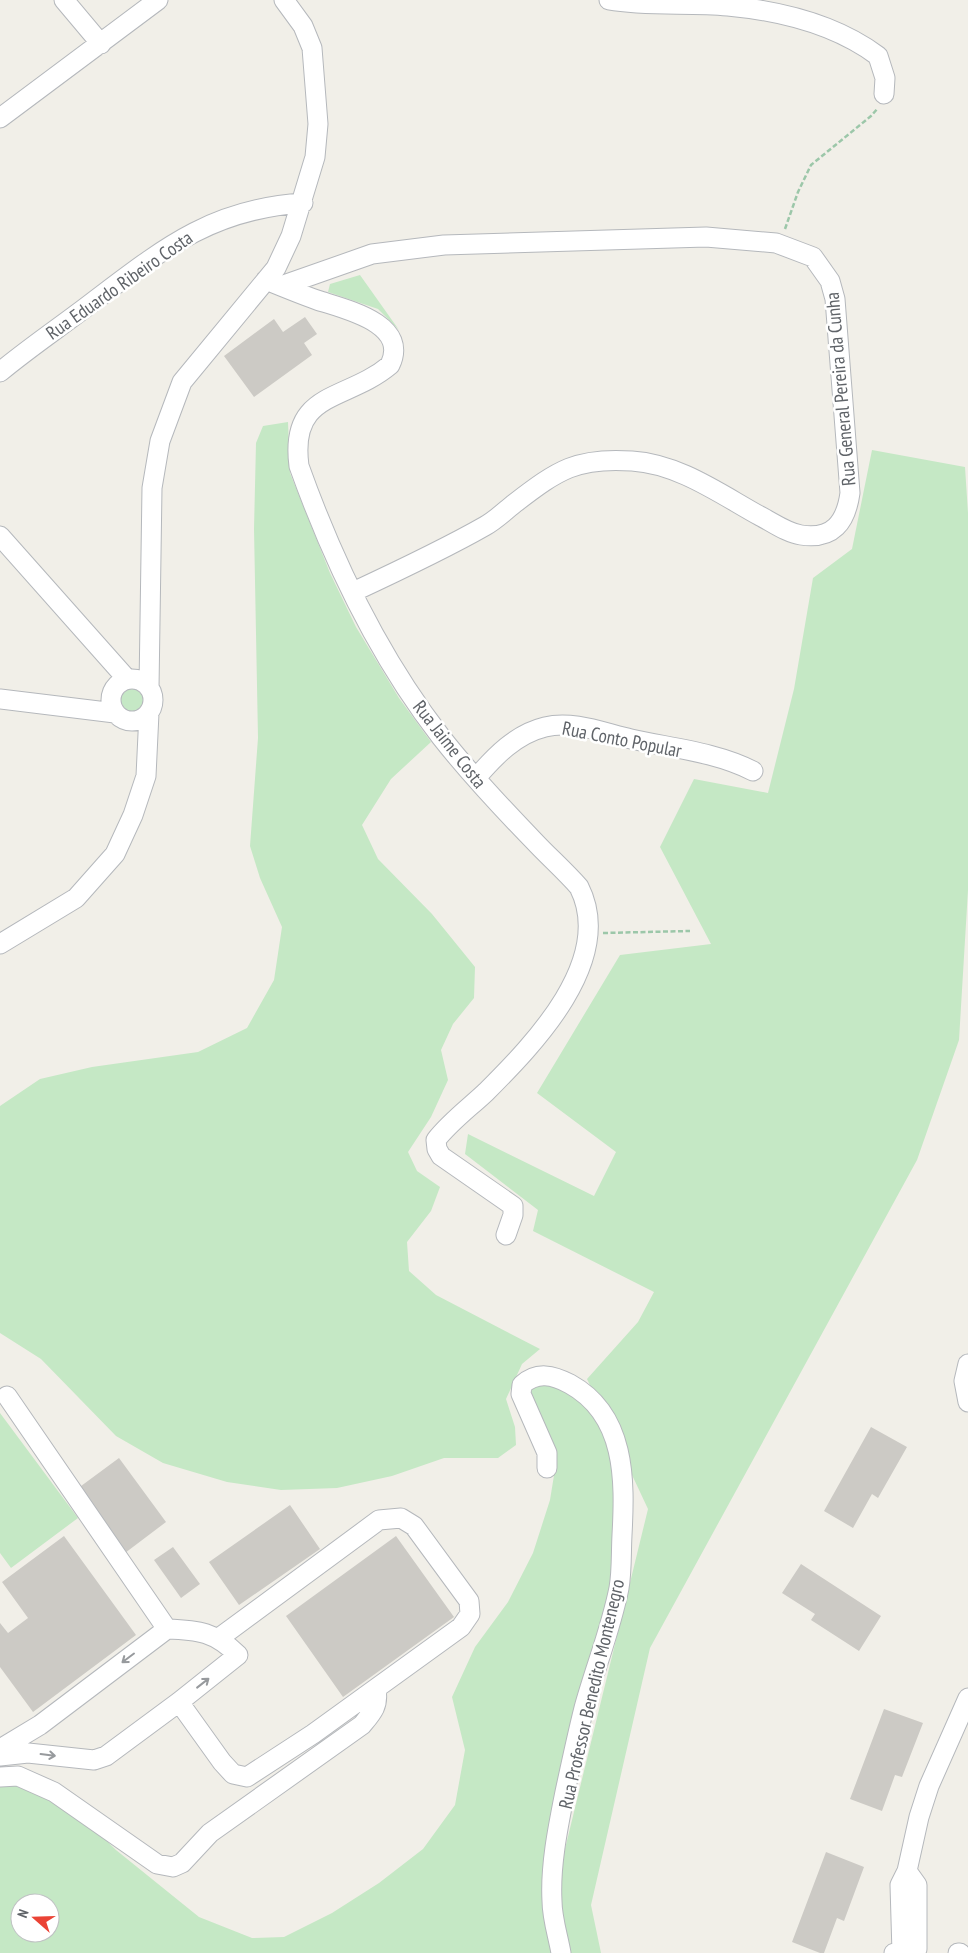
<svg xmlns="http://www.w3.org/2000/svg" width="968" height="1953" viewBox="0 0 968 1953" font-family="'PT Sans Narrow',sans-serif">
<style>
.green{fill:#c5e8c5;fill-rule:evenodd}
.building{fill:#cccac5}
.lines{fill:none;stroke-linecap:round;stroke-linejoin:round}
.minor-casing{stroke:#b5b8bc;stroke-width:21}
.path{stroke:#9cc7a9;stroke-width:2.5;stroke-dasharray:5 2.5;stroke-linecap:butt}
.minor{stroke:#fff;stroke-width:19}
.oneway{stroke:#979a9d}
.labels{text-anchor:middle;stroke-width:5;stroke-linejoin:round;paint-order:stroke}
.street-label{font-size:19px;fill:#5f6368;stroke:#fff}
</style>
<rect width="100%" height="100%" fill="#f1efe8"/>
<path class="green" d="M360 275 399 330 378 309 328 292 330 284Z
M288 422 290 473 330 573 356 627 399 698 431 742 391 779 362 825 378 859 432 914 475 967 474 998 453 1024 441 1050 448 1080 431 1117 408 1152 417 1171 440 1187 431 1211 407 1242 409 1271 436 1295 540 1349 522 1364 506 1399 515 1427 516 1445 498 1458H444L392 1476 337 1488 281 1490 227 1482 163 1463 116 1436 41 1359 0 1333V1106L40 1079 92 1067 198 1052 247 1028 274 980 282 927 260 878 250 846 258 738 254 529 256 443 263 426Z
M872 450 965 467 968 513V890L959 1040 917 1160 650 1648 591 1905 601 1953H570L552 1902 648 1509 587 1379 638 1322 654 1292 533 1231 538 1210 465 1154 468 1134 594 1196 616 1152 537 1093 620 955 711 944 660 847 694 779 768 793 794 689 813 578 852 549Z
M121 700a11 11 0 1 1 22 0a11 11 0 1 1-22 0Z
M539 1384 561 1388 586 1406 606 1435 615 1481 611 1584 576 1707 553 1953H0V1783L9 1780 78 1813 116 1850 199 1917 252 1938 284 1937 332 1913 379 1883 423 1849 455 1805 465 1750 452 1697 475 1647 508 1602 533 1553 550 1500 556 1463 529 1393 530 1389ZM20 1903H50V1933H20Z
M0 1413 78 1518 11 1568 0 1553Z"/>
<path class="building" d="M305 317 317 334 304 343 312 355 254 397 224 356 274 319 283 332Z
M871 1427 907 1447 878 1498 872 1494 853 1528 824 1511Z
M119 1458 166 1522 125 1553 77 1489Z
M290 1505 320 1549 239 1605 209 1562Z
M64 1536 136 1635 33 1712 0 1667V1623L8 1633 28 1618 2 1582Z
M396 1536 454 1617 343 1697 286 1616Z
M173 1547 200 1584 181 1598 154 1560Z
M801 1564 881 1616 859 1651 811 1620 815 1614 782 1593Z
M884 1709 923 1723 902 1777 895 1775 882 1811 850 1799Z
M826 1852 864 1867 844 1921 837 1918 824 1953H820L792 1942Z"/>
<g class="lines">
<defs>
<path id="minor" d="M64 0 101 44
M609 0C648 7 689 2 728 6 781 11 835 24 878 56L885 78 884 94
M0 118 158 0
M266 280C283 287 300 294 317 300 344 309 410 323 390 365 346 402 289 390 299 466 333 561 379 657 441 737 470 774 502 808 534 841 549 857 565 871 579 887 616 960 534 1044 486 1092 469 1108 450 1122 436 1140L437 1149 441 1156 513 1206V1215L506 1235
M281 286 372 254 444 245 706 237 776 243 813 257 830 281 835 299 850 493C846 522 833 540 801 535 787 533 772 522 760 516 720 494 679 464 632 461 577 457 558 470 515 503 506 510 496 520 485 526 443 550 398 571 353 592
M0 372C30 347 63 325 94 301 164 248 212 209 303 203
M0 536 127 679
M111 700a21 21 0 1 1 42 0a21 21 0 1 1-42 0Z
M149 688 152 488 160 441 182 382 276 268 291 236 315 157 318 124 312 48 303 26 284 0
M0 699 115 713
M476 778C495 756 516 734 545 727 573 720 604 733 631 739 671 748 716 752 753 771
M0 944 76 898 115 854 133 815 146 776 149 713
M968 1364 964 1381 968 1402
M7 1396 167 1629
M547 1468V1453L521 1394 522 1385C537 1371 553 1375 570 1384 626 1415 625 1480 622 1535 621 1553 622 1571 619 1588 611 1629 595 1668 584 1708 577 1736 571 1764 565 1792 558 1827 550 1866 552 1901 552 1918 558 1936 561 1953
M179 1702 222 1762 233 1774 247 1777 313 1734 461 1627 470 1614 469 1601 414 1526 401 1518 379 1520 219 1638
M0 1749 40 1725 167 1629C199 1630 215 1632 238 1655L179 1702 106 1756 94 1760 28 1753 0 1756
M0 1777 18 1776 54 1792 157 1864 173 1867 182 1863 210 1833 362 1725C372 1713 379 1706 376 1690
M894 1953 917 1949V1885L907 1871
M902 1953 900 1885 907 1871 919 1817 929 1786 968 1698
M958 1953H960"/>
</defs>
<use href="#minor" class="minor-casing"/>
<path class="path" d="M785 229 798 192 811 165 871 116 878 108
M603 933 690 931"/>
<use href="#minor" class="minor"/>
</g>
<defs><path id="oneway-shaft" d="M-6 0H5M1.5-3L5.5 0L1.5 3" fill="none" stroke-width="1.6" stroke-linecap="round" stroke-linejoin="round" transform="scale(1.25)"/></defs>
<g class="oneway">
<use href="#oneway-shaft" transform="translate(128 1658) rotate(143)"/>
<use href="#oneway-shaft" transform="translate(203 1683) rotate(-38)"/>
<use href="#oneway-shaft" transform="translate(48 1755) rotate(7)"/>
</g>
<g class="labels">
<g class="street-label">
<text transform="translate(119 285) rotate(-35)" y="7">Rua Eduardo Ribeiro Costa</text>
<text transform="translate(840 389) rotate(-95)" y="7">Rua General Pereira da Cunha</text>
<text transform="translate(622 739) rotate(11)" y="7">Rua Conto Popular</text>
<text transform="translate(450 744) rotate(52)" y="7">Rua Jaime Costa</text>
<text transform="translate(591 1694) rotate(-77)" y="7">Rua Professor Benedito Montenegro</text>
</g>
</g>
<g transform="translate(35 1918) rotate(290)"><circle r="24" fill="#ffffff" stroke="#bfc1c3"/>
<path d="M0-4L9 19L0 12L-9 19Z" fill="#ea4335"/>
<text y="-8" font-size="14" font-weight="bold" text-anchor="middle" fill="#5f6368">N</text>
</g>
</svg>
